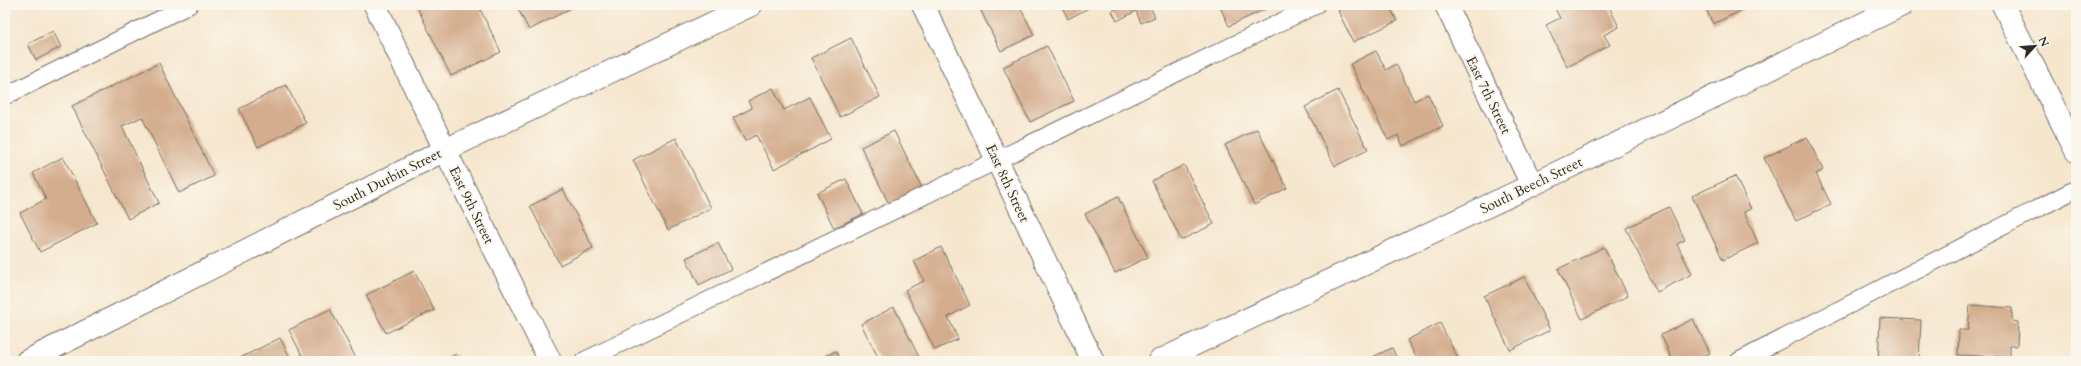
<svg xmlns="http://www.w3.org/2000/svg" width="2081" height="366" viewBox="0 0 2081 366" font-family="Cardo,serif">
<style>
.building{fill:#d4ad8e}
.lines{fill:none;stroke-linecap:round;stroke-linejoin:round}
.lane-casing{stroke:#726c64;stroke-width:19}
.street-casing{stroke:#726c64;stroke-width:24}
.lane{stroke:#fff;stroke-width:17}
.street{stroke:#fff;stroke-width:22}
.labels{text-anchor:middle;stroke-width:4;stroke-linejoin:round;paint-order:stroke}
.street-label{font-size:14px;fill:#2b2b2b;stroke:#fbf7ec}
</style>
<rect width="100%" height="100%" fill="#fbf7ec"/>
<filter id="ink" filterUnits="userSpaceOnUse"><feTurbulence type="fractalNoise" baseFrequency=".025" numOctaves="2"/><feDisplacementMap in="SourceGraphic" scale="8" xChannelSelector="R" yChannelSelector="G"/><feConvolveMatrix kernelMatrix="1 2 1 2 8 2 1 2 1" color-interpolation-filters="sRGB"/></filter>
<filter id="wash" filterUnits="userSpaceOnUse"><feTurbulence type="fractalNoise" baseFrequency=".012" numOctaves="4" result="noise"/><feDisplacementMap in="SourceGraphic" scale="16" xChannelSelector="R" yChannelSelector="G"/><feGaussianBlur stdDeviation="0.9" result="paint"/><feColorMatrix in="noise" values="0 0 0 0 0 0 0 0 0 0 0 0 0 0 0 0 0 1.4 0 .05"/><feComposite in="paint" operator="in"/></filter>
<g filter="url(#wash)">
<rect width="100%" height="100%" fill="#f6e6ce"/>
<g id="blocks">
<path class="building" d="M416 5H478L501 52 451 76Z
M516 5H577L529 30Z
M978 5H1019L1034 35 1001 51Z
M1061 5H1094L1068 19Z
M1124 5H1149L1155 17 1141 23 1136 11 1117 21 1112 11Z
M1219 5H1274L1229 26Z
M1349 5H1389L1397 21 1353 42 1338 11Z
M1553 5H1608L1619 27 1604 35 1610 45 1567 67 1546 25 1560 18Z
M1704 5H1753L1713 24Z
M53 31 61 47 36 60 28 44Z
M851 38 880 97 840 117 811 58Z
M1047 46 1074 101 1030 122 1003 67Z
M1376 51 1386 70 1396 64 1414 101 1428 94 1443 126 1403 146 1398 135 1388 140 1350 64Z
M159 63 214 176 179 193 142 117 122 126 159 203 128 219 72 106Z
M286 85 306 123 258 147 239 109Z
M773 88 784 110 810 97 831 139 774 169 756 135 745 141 733 118 752 108 748 101Z
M1338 90 1368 150 1335 166 1305 107Z
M1257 129 1287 188 1254 205 1225 145Z
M894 131 923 190 890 206 861 147Z
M1807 137 1823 170 1816 174 1831 204 1796 221 1764 158Z
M676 138 711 208 668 230 633 160Z
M63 157 97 223 40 252 20 213 46 199 33 173Z
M1184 165 1214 224 1181 240 1152 181Z
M1735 176 1751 209 1744 212 1758 243 1723 260 1692 196Z
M846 179 863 214 834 228 817 193Z
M563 189 593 248 560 265 530 206Z
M1118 197 1148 257 1115 273 1085 214Z
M1669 207 1685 240 1677 244 1692 274 1657 292 1626 228Z
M718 243 731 269 699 285 686 258Z
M941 247 970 305 948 317 958 339 935 350 905 290 924 281 914 261Z
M1604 247 1628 296 1582 319 1558 269Z
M414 271 434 310 386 333 366 295Z
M1524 277 1550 330 1510 350 1484 296Z
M1970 305 2012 308V321L2018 322 2017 346H2010V357L1958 355 1959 330H1968Z
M894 307 921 361H880L861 324Z
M330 309 356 358 350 361H305L289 330Z
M1880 318 1921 320 1919 361H1878Z
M1693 319 1710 353 1694 361H1673L1661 335Z
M1440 323 1459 361H1418L1407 340Z
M280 338 292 361H234Z
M1392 348 1398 361H1364Z
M836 351 841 361H816Z
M456 354 459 361H442Z"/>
</g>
</g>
<g filter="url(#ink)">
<use href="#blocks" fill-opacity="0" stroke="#726c64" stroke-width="1"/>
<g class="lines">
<defs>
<path id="lane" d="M5 96 189 5
M584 361 1316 5
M1739 361 2076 189"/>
<path id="street" d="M375 5 445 150 550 361
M923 5 1093 361
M1446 5 1532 185
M2003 5 2076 151
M27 361 445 150 751 5
M1159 361 1532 185 1902 5"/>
</defs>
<use href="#lane" class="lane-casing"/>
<use href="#street" class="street-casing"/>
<use href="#lane" class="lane"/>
<use href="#street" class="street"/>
</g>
</g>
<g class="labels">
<g class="street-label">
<text transform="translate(1489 95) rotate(64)" y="5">East 7th Street</text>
<text transform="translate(387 179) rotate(-27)" y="5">South Durbin Street</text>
<text transform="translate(1008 183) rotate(65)" y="5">East 8th Street</text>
<text transform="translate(1531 185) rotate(-26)" y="5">South Beech Street</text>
<text transform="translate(472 205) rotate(64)" y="5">East 9th Street</text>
</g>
</g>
<rect width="2081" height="366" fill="none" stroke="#fbf7ec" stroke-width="20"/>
<g transform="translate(2035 46) rotate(64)" stroke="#fbf7ec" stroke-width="3" paint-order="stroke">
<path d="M0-3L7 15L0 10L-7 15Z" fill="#2b2b2b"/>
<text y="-6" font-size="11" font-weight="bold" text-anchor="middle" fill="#2b2b2b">N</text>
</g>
</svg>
